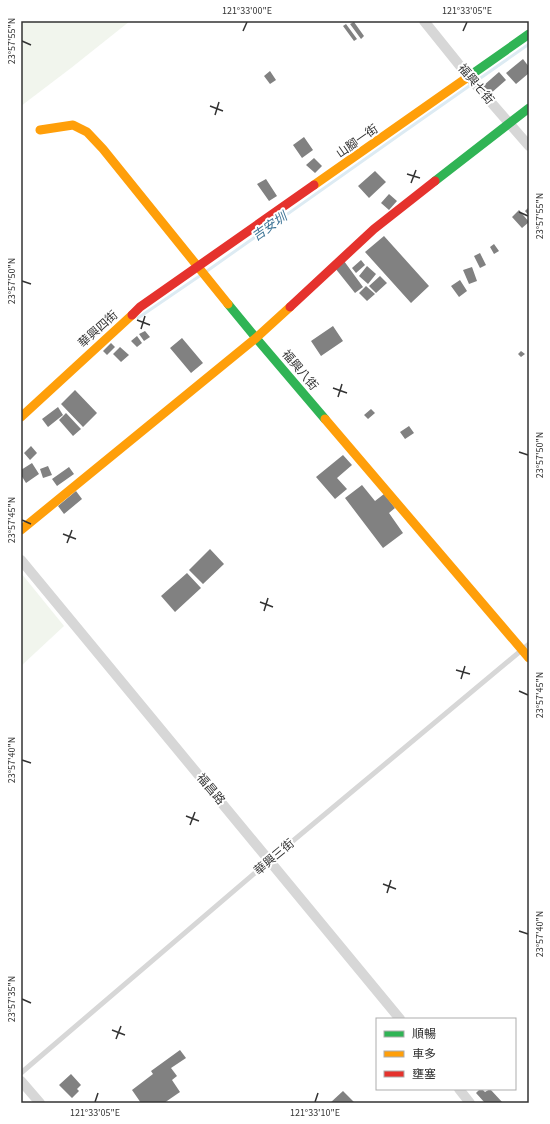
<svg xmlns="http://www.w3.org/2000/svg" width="550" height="1124" viewBox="0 0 550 1124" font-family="'Source Sans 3','Noto Sans TC',sans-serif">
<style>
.green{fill:#f1f5ed}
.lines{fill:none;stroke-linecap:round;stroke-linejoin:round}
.stream{stroke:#ddebf3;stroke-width:3}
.building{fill:#818181}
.lane{stroke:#d7d7d7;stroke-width:5}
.street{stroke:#d7d7d7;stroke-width:10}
.fast{stroke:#30b455;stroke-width:9}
.slow{stroke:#ff9f0a;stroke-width:9}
.jam{stroke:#e5322d;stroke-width:9}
.ticks{fill:none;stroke:#333;stroke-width:1.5}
.labels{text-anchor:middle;stroke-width:4;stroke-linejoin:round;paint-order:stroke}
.street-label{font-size:12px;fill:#333;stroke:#fff}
.water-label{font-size:13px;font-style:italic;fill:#3f7597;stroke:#fff}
.neatline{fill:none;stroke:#333;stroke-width:1.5}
.ticks-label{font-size:10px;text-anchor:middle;fill:#333}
</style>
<rect width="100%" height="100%" fill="#fff"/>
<path class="green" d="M21 21H130L71 68 21 106Z
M21 573 64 626 21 666Z"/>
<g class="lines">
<path class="stream" d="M207 271C315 195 421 119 529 44
M138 318 201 275"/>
</g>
<path class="building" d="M354 22 364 36 361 39 350 24Z
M346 24 357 39 354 41 343 26Z
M523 59 529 67V73L516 84 506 73Z
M270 71 276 80 270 84 264 76Z
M499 72 506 80 490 94 483 86Z
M304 137 313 150 302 158 293 145Z
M314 158 322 166 315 173 306 165Z
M375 171 386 182 369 198 358 186Z
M266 179 277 196 269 201 257 184Z
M389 194 397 201 389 210 381 203Z
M529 207V216L525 211Z
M519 210 529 222 522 228 512 217Z
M384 236 429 286 411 303 365 252Z
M494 244 499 251 494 254 490 247Z
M480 253 486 265 480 268 474 256Z
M361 260 365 265 356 273 352 268Z
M344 261 363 287 355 293 335 268Z
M367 266 376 274 368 284 359 276Z
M472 267 477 281 469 284 463 270Z
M380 276 387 283 376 293 369 286Z
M460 280 467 291 459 297 451 286Z
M366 286 375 294 367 301 359 293Z
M333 326 343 341 321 356 311 341Z
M145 331 150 337 144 341 139 334Z
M137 336 142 343 137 347 131 341Z
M182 338 203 363 191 373 170 348Z
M111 343 115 347 107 355 103 351Z
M120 347 129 355 121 362 113 354Z
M521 351 525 354 521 357 518 354Z
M75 390 97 413 83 427 61 404Z
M58 407 63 415 48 427 42 419Z
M371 409 375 413 368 419 364 415Z
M66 413 81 429 73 436 59 420Z
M409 426 414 433 405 439 400 432Z
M31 446 37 453 30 460 24 453Z
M343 455 352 465 337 478 347 489 335 499 316 477Z
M32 463 39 474 26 483 21 475V470Z
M48 466 52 475 43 478 40 469Z
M69 467 74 474 57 486 52 479Z
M362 485 375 501 384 494 395 508 389 513 403 533 383 548 345 498Z
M76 491 82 499 64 514 58 506Z
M210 549 224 564 203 584 189 570Z
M187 573 201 588 175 612 161 596Z
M180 1050 186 1058 171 1068 177 1076 172 1080 180 1092 164 1103H141L132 1090 153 1074 151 1071Z
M71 1074 81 1085 77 1089 79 1091 72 1098 59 1085Z
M480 1089H482L485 1092 490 1089 503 1103H485L476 1093Z
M343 1091 355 1103H330Z"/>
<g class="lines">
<path class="lane" d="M21 1073 270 860 529 644"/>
<path class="street" d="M424 21 469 77 529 146
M21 560 400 1019
M21 1081 40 1103
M459 1089 470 1103"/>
<path class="fast" d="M468 77 529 34
M435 181 529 108
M228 304 256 338 325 419"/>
<path class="slow" d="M40 130 73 125 87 132 103 149 228 304
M314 185 468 77
M21 417 132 315
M325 419 529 658
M21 530 256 338 290 307"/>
<path class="jam" d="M290 307 374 229 435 181
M132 315 140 307 314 185"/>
</g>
<path class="ticks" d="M243 31 247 22M463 31 467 22M22 41 31 45M210 106 223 111M215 115 219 102M407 174 420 178M411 183 416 170M519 212 528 216M22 281 31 284M137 320 150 325M141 329 145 316M333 388 347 393M338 397 342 384M519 452 528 455M22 520 31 524M63 534 76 539M67 543 72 530M260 602 273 607M264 611 268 598M456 670 470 674M461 679 465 666M519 691 528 695M22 760 31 763M186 816 199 821M190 825 195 812M383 884 396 889M387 893 391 880M519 931 528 934M22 999 31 1003M112 1030 125 1035M116 1039 121 1026M95 1102 98 1093M315 1102 318 1093"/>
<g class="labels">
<g class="street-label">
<text transform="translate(476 84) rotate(50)" y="4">福興七街</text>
<text transform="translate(357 141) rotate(-35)" y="4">山腳一街</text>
<text transform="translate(98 329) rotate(-42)" y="4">華興四街</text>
<text transform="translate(300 370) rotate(50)" y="4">福興八街</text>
<text transform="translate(211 789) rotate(50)" y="4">福昌路</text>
<text transform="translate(274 857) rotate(-40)" y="4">華興三街</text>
</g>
<g class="water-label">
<text transform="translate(269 226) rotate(-35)" y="5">吉安圳</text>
</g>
</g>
<rect width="550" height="1124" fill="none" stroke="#ffffff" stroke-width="44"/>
<rect x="376" y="1018" width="140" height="72" fill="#ffffff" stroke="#adadad"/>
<rect x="384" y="1031" width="20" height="6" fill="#30b455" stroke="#adadad"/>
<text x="412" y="1038" font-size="12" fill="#333333">順暢</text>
<rect x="384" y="1051" width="20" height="6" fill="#ff9f0a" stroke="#adadad"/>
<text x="412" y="1058" font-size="12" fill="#333333">車多</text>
<rect x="384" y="1071" width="20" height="6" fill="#e5322d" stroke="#adadad"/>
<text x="412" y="1078" font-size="12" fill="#333333">壅塞</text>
<rect x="22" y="22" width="506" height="1080" class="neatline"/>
<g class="ticks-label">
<text x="247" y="14">121°33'00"E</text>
<text x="467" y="14">121°33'05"E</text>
<text transform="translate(11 41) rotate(-90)" y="4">23°57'55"N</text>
<text transform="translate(539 216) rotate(-90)" y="4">23°57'55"N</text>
<text transform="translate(11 281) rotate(-90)" y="4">23°57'50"N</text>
<text transform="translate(539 455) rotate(-90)" y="4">23°57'50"N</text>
<text transform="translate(11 520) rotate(-90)" y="4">23°57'45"N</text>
<text transform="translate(539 695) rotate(-90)" y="4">23°57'45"N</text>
<text transform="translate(11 760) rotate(-90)" y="4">23°57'40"N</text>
<text transform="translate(539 934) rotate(-90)" y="4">23°57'40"N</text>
<text transform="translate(11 999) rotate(-90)" y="4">23°57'35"N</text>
<text x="95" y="1116">121°33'05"E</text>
<text x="315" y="1116">121°33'10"E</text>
</g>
</svg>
